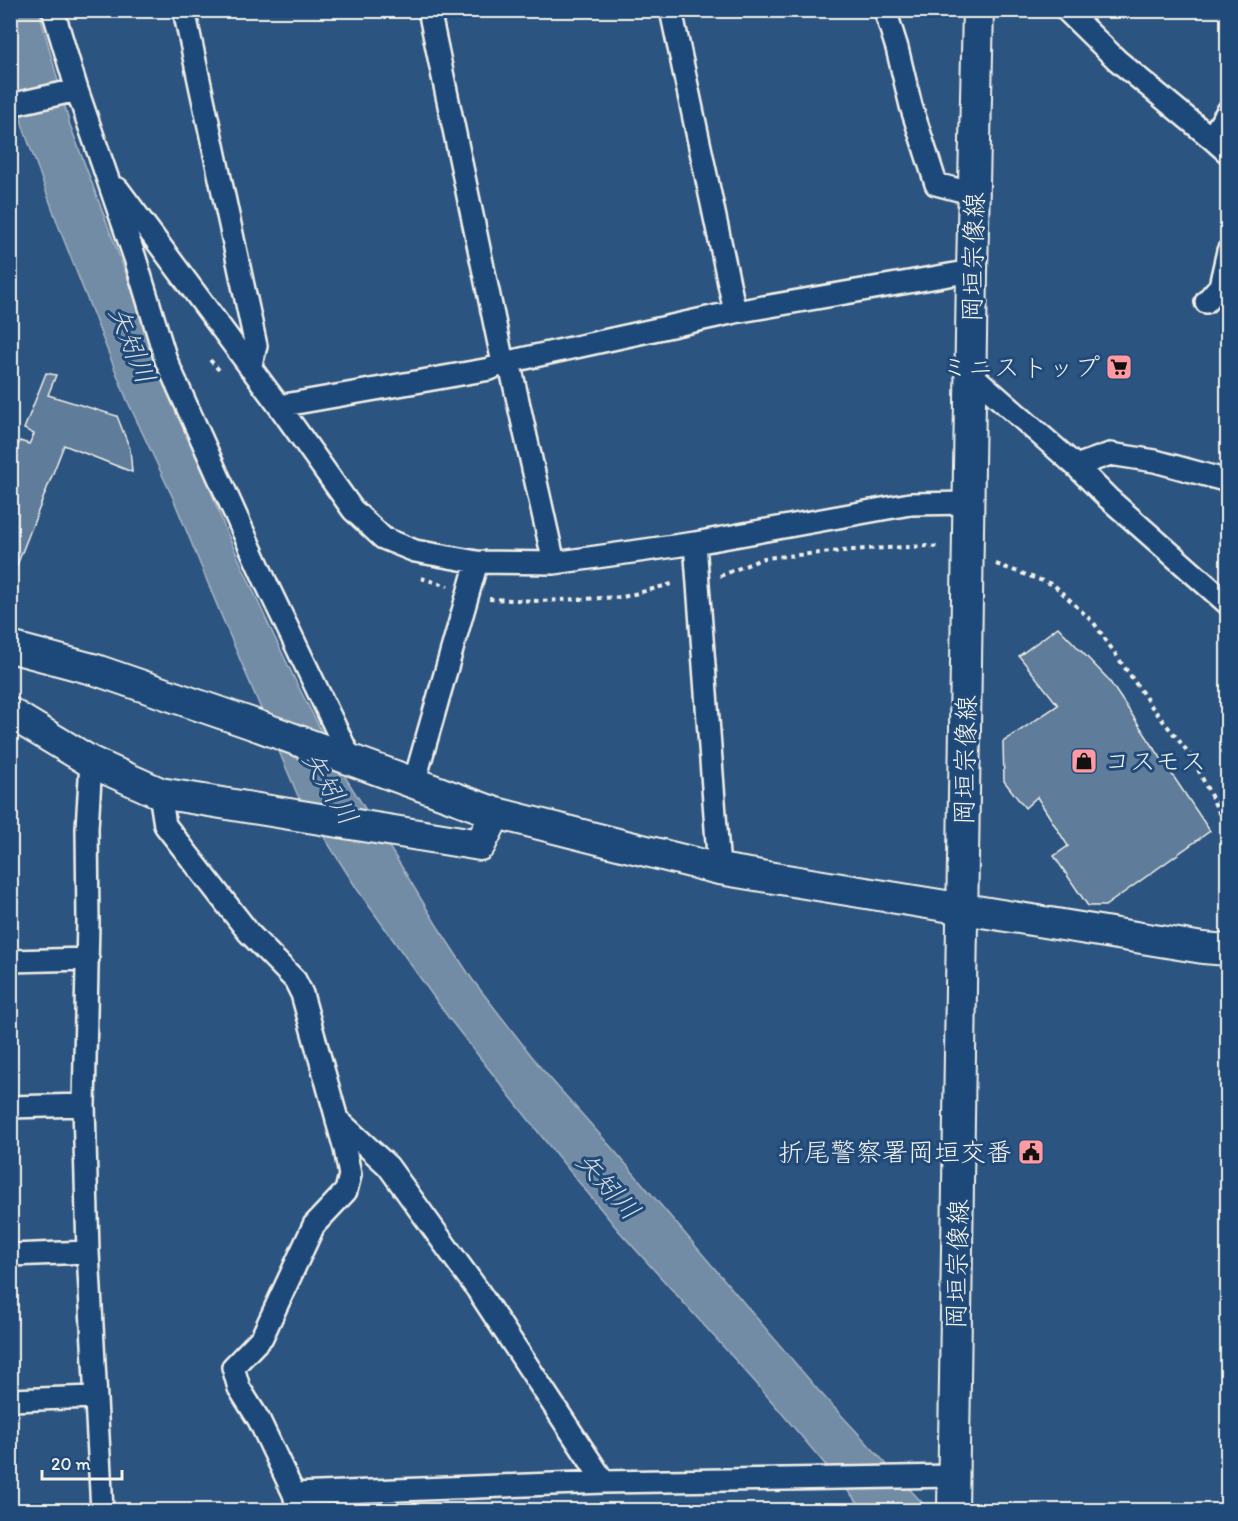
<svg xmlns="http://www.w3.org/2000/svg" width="1238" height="1521" viewBox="0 0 1238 1521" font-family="Itim,'Klee One',sans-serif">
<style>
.water{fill:#738ca6;stroke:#a7b4c0;stroke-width:1.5}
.building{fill:#5e7b9a;stroke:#f4f1e8;stroke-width:1.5}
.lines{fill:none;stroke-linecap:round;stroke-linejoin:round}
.street-casing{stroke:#f4f1e8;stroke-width:26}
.secondary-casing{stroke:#f4f1e8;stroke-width:34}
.path{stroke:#f4f1e8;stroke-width:4;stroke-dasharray:4.5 4.5;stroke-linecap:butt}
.street{stroke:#1f4a7a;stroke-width:21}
.secondary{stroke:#1f4a7a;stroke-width:30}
.labels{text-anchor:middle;stroke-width:6;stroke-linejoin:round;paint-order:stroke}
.street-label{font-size:26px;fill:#f4f1e8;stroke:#1f4a7a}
.poi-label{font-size:26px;fill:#f4f1e8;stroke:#1f4a7a;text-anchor:end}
.water-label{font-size:27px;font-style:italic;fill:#dadddb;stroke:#1f4a7a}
</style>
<rect width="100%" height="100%" fill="#2c5481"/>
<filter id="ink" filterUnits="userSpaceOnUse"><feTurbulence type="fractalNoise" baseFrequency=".0167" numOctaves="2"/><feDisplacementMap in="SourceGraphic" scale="12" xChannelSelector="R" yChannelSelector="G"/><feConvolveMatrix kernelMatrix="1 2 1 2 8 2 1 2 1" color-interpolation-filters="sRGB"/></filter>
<g filter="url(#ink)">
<path class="water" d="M10 11H39L70 125 157 356 185 421 224 526 266 619 298 686 347 780 403 869 436 924 472 979 541 1068 619 1156 818 1390 929 1510H864L756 1383 618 1230 546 1142 448 1017 357 889 298 796 219 610 173 498 127 400 60 230 23 127 11 74Z"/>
<path class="building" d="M46 373 56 375 48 395 117 416 130 449 132 472 64 445 10 583V465L20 441 29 444 34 434 24 429Z
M1058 627 1108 679 1210 831 1105 906H1088L1054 856 1068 846 1037 797 1025 808 1004 781 1003 742 1058 705 1019 656Z"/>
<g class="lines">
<defs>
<path id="street" d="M184 10 256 346 250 368
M429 10 503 363 512 374 554 563 695 543
M671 10 735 312
M885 10 897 48 911 106 936 184 974 194
M1066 10 1117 60 1211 138 1228 111
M77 90 135 258 166 360 268 587 351 760
M10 105 77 90 53 10
M1211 138 1228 153
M118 189 279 406 353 510 383 538 415 551 477 562 554 563
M1206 302 1220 286 1228 251
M970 373 1076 466 1108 498 1228 604
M279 406 490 369 503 363 735 312 972 271
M1076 466 1110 454 1155 461 1228 481
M91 762 87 828 88 922 84 1105 88 1252 102 1510
M414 783 477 562
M160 793 165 825 249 933 295 980 302 994 337 1119 388 1166 477 1289 604 1482
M719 869 695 543 910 504 969 503
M10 961 88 959
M10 1107 84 1105
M10 1255 88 1252
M10 1400 95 1397
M294 1494 259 1420 239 1388 233 1367 262 1337 314 1225 346 1191 350 1175 345 1149 337 1121
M298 1510 294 1494 604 1482 954 1476"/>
<path id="secondary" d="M10 647 96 670 250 723 496 813 610 842 719 869 1203 948 1228 950
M10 713 91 762 160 793 480 845 496 813
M953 1510 972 271 978 10"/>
</defs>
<use href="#street" class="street-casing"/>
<use href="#secondary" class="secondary-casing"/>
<path class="path" d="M210 360 219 370
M996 564 1054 585 1094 623 1152 707 1192 757 1228 831
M720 576 764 558 865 549 930 546 940 548
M421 578 448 586
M489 599 539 601 623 597 675 583"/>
<use href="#street" class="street"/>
<use href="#secondary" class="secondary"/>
</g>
</g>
<defs>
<symbol id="supermarket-square" viewBox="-11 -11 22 22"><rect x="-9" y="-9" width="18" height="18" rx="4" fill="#ff9aa2" stroke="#1f4a7a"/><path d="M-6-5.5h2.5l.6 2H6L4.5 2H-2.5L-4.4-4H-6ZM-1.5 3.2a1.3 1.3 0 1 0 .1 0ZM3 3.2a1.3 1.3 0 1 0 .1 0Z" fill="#111"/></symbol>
<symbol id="shop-square" viewBox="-11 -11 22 22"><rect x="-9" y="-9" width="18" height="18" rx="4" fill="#ff9aa2" stroke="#1f4a7a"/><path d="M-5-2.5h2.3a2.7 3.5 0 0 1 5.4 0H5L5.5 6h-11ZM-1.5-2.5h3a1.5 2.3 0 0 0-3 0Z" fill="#111"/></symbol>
<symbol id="civic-square" viewBox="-11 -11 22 22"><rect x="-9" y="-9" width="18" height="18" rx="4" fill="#ff9aa2" stroke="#1f4a7a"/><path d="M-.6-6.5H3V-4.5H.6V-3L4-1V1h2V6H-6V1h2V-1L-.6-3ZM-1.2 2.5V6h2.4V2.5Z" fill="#111"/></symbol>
</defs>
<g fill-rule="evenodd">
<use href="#supermarket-square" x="1104" y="352" width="30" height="30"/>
<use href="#shop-square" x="1069" y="746" width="30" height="30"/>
<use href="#civic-square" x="1016" y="1137" width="30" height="30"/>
</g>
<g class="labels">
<g class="street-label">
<text transform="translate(973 257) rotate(-89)" y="9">岡垣宗像線</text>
<text transform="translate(965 760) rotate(-89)" y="9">岡垣宗像線</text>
<text transform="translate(957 1264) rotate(-89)" y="9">岡垣宗像線</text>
</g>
<g class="poi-label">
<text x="1100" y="376">ミニストップ</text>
<text x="1104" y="770" text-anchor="start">コスモス</text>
<text x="1012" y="1161">折尾警察署岡垣交番</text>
</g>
<g class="water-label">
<text transform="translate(132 345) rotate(68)" y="9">矢矧川</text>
<text transform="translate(330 788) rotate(59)" y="9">矢矧川</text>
<text transform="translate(608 1186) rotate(48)" y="9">矢矧川</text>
</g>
</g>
<rect width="1238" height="1521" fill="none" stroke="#1f4a7a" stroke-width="36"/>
<rect x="18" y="18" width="1202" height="1485" fill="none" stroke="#f4f1e8" stroke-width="2" filter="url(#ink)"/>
<path d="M42 1470v9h80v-9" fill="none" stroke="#f4f1e8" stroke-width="3"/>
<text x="51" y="1470" font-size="18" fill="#f4f1e8" stroke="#1f4a7a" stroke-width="4.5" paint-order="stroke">20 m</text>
</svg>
